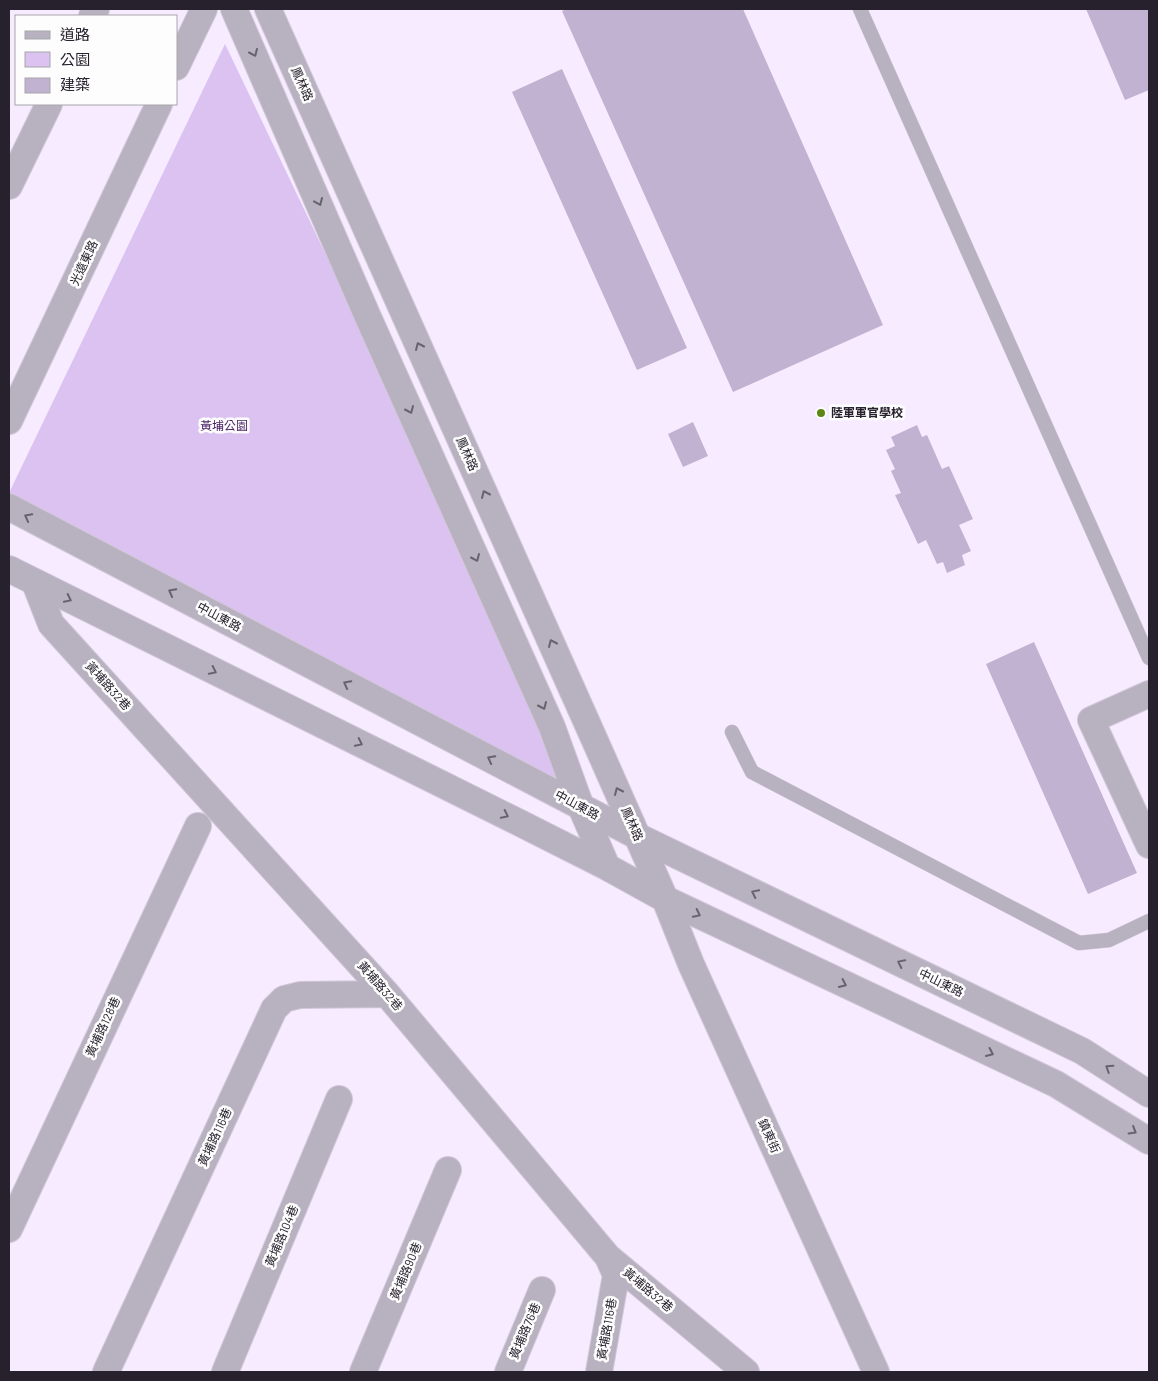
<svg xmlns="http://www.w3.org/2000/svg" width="1158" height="1381" viewBox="0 0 1158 1381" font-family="Barlow,'Noto Sans TC',sans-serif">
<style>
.green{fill:#dbc2f1}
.building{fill:#c2b2d1}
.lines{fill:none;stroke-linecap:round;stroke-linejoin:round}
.lane-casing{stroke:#d1c7d9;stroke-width:15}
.street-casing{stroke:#d1c7d9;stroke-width:28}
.lane{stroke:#b8b1bf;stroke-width:14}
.street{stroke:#b8b1bf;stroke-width:26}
.oneway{stroke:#68626f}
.poi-dot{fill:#5c8713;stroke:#fdfdfd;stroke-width:2}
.labels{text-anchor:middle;stroke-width:5;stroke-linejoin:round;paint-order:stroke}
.street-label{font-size:12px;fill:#27212d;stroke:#fdfdfd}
.poi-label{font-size:12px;font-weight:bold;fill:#27212d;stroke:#fdfdfd;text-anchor:start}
.park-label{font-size:12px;fill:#491f64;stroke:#fdfdfd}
</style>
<rect width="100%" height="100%" fill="#f6ebff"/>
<path class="green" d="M225 44 552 727 581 807 9 497V493Z"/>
<path class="building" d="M567 9H743L883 325 733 392 562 11Z
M1086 9H1149V90L1125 100Z
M562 69 687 348 637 370 512 92Z
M693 422 708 456 683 467 668 434Z
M917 425 922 437 927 435 942 469 949 466 973 519 959 525 971 551 962 555 965 565 947 573 943 562 937 564 926 540 918 544 895 495 901 493 891 471 895 469 886 450 895 446 891 437Z
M1034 642 1137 873 1088 894 986 664Z"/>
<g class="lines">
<defs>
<path id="lane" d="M860 9 1149 658
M732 732 752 772 1079 943 1109 940 1149 921"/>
<path id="street" d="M234 9 368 317 552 727 581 807 607 867
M268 9 596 743 665 899 691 964 876 1372
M92 16 96 9
M176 67 204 9
M9 186 49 104
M9 421 159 104
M9 507 637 836 1082 1051 1149 1094
M9 569 518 822 607 867 665 899 1056 1084 1149 1141
M35 583 51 624 387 994 608 1257 746 1372
M1149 694 1091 720 1149 845
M9 1229 198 826
M106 1372 274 1009 284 999 300 995 387 994
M225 1372 339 1099
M363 1372 448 1170
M508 1372 542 1290
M599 1372 616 1275 608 1257"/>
</defs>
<use href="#lane" class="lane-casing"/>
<use href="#street" class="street-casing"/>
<use href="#lane" class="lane"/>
<use href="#street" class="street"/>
</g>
<defs><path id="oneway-chevron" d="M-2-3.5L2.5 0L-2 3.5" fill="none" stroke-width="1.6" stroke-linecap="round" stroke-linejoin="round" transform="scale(1.25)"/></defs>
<g class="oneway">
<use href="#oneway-chevron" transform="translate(254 53) rotate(66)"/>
<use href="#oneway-chevron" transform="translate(319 202) rotate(67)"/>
<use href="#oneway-chevron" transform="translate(419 346) rotate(-114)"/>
<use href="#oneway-chevron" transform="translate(410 410) rotate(66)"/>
<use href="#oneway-chevron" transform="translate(485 494) rotate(-114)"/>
<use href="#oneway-chevron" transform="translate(28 517) rotate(-152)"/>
<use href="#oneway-chevron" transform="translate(476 558) rotate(66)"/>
<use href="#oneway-chevron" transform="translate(172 592) rotate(-152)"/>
<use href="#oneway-chevron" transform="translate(68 599) rotate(26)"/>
<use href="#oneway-chevron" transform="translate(552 643) rotate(-114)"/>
<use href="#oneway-chevron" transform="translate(213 671) rotate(26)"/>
<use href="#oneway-chevron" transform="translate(347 684) rotate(-152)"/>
<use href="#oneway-chevron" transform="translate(543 706) rotate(66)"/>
<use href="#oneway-chevron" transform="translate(359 743) rotate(26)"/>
<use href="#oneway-chevron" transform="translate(491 759) rotate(-152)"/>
<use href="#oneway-chevron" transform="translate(618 791) rotate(-114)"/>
<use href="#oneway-chevron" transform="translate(505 815) rotate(26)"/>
<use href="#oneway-chevron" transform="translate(755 893) rotate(-154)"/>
<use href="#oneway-chevron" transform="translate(697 914) rotate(26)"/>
<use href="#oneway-chevron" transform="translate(901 963) rotate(-154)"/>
<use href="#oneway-chevron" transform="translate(843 984) rotate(25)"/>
<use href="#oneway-chevron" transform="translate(990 1053) rotate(25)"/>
<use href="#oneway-chevron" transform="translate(1109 1068) rotate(-147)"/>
<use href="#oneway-chevron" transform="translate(1133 1131) rotate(31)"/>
</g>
<circle class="poi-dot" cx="821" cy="413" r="5"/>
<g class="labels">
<g class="street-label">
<text transform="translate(302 84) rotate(66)" y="4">鳳林路</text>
<text transform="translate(84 263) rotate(-65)" y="4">光遠東路</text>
<text transform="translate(467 454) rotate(66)" y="4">鳳林路</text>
<text transform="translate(219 617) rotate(28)" y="4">中山東路</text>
<text transform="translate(108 686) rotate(48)" y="4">黃埔路32巷</text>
<text transform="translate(577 805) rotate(28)" y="4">中山東路</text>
<text transform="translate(632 824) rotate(66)" y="4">鳳林路</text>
<text transform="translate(941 983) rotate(26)" y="4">中山東路</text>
<text transform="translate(380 986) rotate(49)" y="4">黃埔路32巷</text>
<text transform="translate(103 1027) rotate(-65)" y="4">黃埔路128巷</text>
<text transform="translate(769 1136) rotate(66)" y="4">鎮東街</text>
<text transform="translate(215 1137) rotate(-65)" y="4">黃埔路116巷</text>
<text transform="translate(282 1236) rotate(-67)" y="4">黃埔路104巷</text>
<text transform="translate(406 1271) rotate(-67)" y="4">黃埔路90巷</text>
<text transform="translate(648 1290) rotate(40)" y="4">黃埔路32巷</text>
<text transform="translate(607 1329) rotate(-80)" y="4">黃埔路116巷</text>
<text transform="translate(525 1331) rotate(-67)" y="4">黃埔路76巷</text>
</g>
<g class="poi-label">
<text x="831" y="417">陸軍軍官學校</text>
</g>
<g class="park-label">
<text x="224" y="430">黃埔公園</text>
</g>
</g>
<rect width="1158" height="1381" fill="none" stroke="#27212d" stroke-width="20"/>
<rect x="15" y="15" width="162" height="90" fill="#fdfdfd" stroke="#a7a5aa"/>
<rect x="25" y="31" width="25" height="8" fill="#b8b1bf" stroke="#a7a5aa"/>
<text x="60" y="40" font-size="15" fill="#27212d">道路</text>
<rect x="25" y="52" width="25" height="15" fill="#dbc2f1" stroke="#a7a5aa"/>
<text x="60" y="65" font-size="15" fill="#27212d">公園</text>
<rect x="25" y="78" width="25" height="15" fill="#c2b2d1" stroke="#a7a5aa"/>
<text x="60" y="90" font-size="15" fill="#27212d">建築</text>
</svg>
